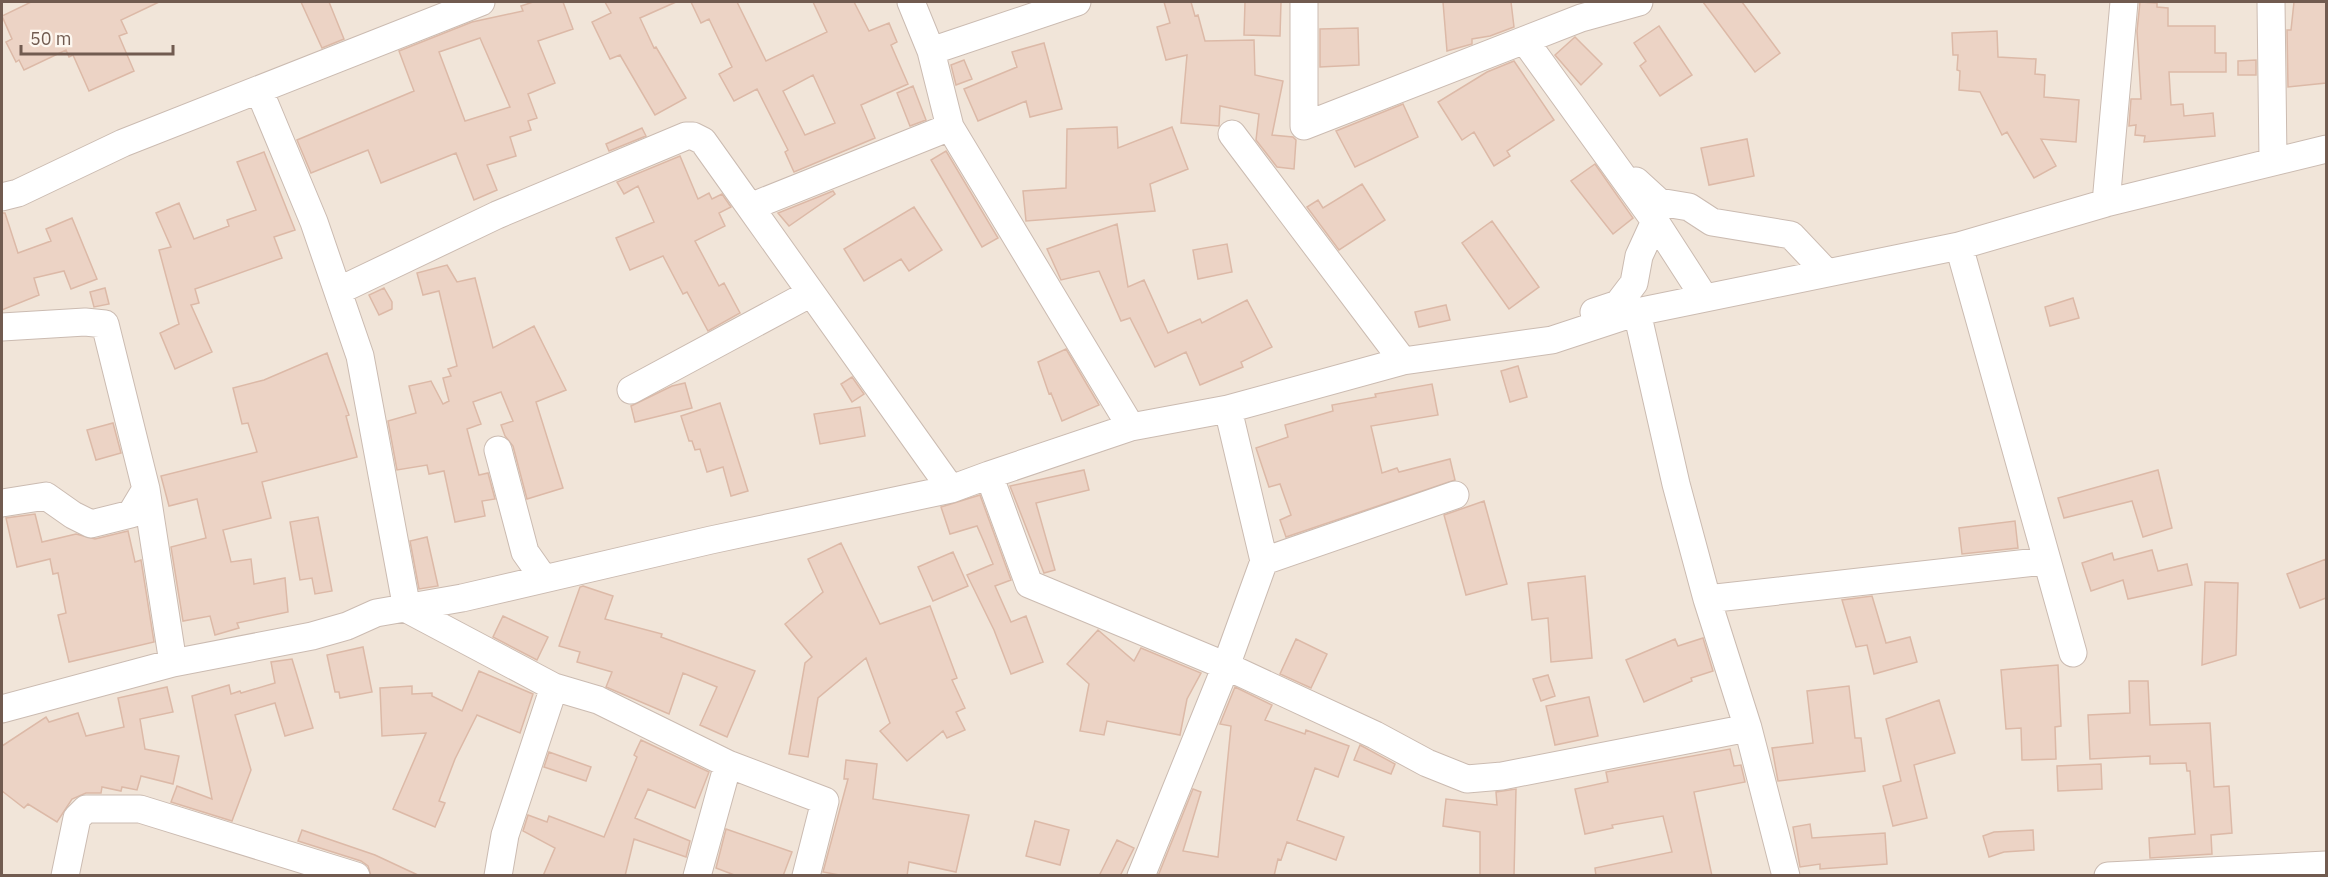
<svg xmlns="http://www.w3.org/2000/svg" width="2328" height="877" viewBox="0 0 2328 877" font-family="'IBM Plex Sans',sans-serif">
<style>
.residential{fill:#f1e5d9}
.building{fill:#ecd3c5;stroke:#dcb9a7;stroke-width:1.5;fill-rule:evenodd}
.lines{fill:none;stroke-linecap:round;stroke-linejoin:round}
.minor-casing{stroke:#cbbbb1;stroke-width:29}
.minor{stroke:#fff;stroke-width:27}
</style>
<rect width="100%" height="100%" fill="#faf3ea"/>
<path class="residential" d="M2 2H2326V875H2Z"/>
<path class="building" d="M31 2H159L121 20 127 33 119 36 134 71 89 91 73 55 69 57 66 50 24 70 19 60 16 62 6 42 12 39 2 16Z
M301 2H329L344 39 322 48Z
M533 2H563L573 29 538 41 555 83 528 94 537 118 528 121 531 130 510 137 516 156 487 165 497 190 474 200 456 153 381 183 368 150 311 173 297 140 414 91 399 51 472 22 523 11 521 6ZM480 38 510 107 465 121 439 52Z
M605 2H676L640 18 654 48 656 47 686 98 655 115 620 55 610 59 592 22 611 13Z
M691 2H737L766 61 827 32 813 2H854L869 31 889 23 897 42 891 45 908 84 861 105 875 138 794 172 785 152 788 150 757 89 734 101 719 74 732 67 709 19 701 23ZM813 75 835 123 805 135 783 91Z
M1164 2H1191L1195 16 1198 15 1205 41 1254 40 1255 75 1283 81 1272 135 1293 137 1296 140 1294 169 1277 167 1256 140 1259 114 1220 106 1219 126 1181 123 1187 55 1166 60 1157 27 1170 23Z
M1245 2H1281L1280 36 1244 35Z
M1443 2H1511L1514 27 1490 36 1472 39V44L1447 51Z
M1703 2H1742L1780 53 1755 72Z
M2140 2 2157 3V7L2168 8V26H2215V53H2226V72H2169L2171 105 2183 104 2184 116 2213 113 2215 136 2144 142 2145 136 2135 135 2136 125 2129 126 2131 99H2141L2137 31Z
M2294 2H2326V83L2288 87 2287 30H2291Z
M1659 26 1692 75 1660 96 1640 66 1646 61 1634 43Z
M1358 28 1359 65 1320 67V29Z
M1997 31 1998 57 2036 59 2035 74 2045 75 2044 97 2079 100 2076 142 2041 139 2056 166 2034 178 2007 132 2002 135 1980 92 1959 90 1960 71 1957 70 1958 55H1953L1952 33Z
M1575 37 1602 64 1581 85 1555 55Z
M1044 43 1062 109 1030 117 1026 101 978 121 964 89 1017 67 1012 52Z
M964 60 972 79 956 85 951 65Z
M2256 60V75H2238V61Z
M1514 61 1554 120 1507 151 1510 156 1494 166 1474 132 1462 140 1438 102 1487 72Z
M913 86 926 120 910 126 897 93Z
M1403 104 1418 137 1355 167 1336 131Z
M1117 127 1118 148 1172 127 1188 169 1150 184 1155 211 1026 221 1023 191 1066 188 1067 129Z
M642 128 646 136 609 151 606 144Z
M1747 139 1754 176 1709 185 1701 148Z
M946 151 998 238 982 247 931 160Z
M264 152 295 230 274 237 282 258 195 289 199 303 191 305 212 352 175 369 160 333 179 324 159 250 171 247 156 213 179 203 194 239 229 226 227 220 256 210 237 162Z
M680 156 698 199 709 193 712 199 722 194 731 207 719 213 725 226 695 241 719 286 724 283 740 313 708 331 687 292 683 294 663 256 630 270 616 238 654 222 638 186 624 194 617 182Z
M1595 164 1633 218 1613 234 1571 181Z
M1362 184 1385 220 1339 250 1307 207 1318 200 1323 208Z
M833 191 835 194 789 226 778 213Z
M914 207 942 250 909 271 901 259 864 281 844 249Z
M2 213H5L18 253 51 241 46 229 72 218 97 279 71 289 64 271 34 278 39 295 2 310Z
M1492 221 1539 287 1509 309 1462 243Z
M1117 224 1128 287 1144 280 1168 333 1200 319 1202 323 1247 300 1272 347 1241 362 1243 367 1200 385 1186 352 1155 367 1130 318 1121 321 1099 271 1061 280 1047 249Z
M1227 244 1232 272 1198 279 1193 250Z
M447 265 457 282 475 278 493 348 534 326 566 390 536 402 563 488 527 499 513 446 505 436 501 425 513 421 501 392 473 402 481 424 467 429 479 475 488 473 495 499 482 501 485 516 455 522 444 471 429 474 427 465 397 470 388 421 416 413 409 386 431 381 443 404 449 401 443 378 451 376 448 369 457 366 439 291 423 295 417 273Z
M105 288 109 304 94 307 90 292Z
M384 288 392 302V309L379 315 369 295Z
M2073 298 2079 318 2050 326 2045 307Z
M1446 305 1450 320 1419 327 1415 312Z
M1066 349 1099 405 1062 421 1051 393 1049 394 1038 362Z
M327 353 349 415 346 416 357 457 262 482 271 518 223 530 231 562 251 559 254 584 285 578 288 612 237 623 239 628 215 635 210 616 183 621 171 547 206 538 197 499 169 506 161 476 257 452 248 423 242 424 233 388 264 380Z
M1518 366 1527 397 1510 402 1501 371Z
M852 377 864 394 852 402 841 384Z
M685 383 692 408 635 422 631 406 672 386Z
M1432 384 1438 415 1371 426 1382 473 1397 468 1399 472 1450 459 1455 480 1286 537 1280 520 1291 515 1280 484 1269 487 1256 448 1288 437 1285 425 1333 411 1332 405 1376 397 1375 394Z
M720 403 748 491 731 496 723 467 707 472 700 449 695 450 692 441H689L681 416Z
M860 407 865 436 820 444 814 414Z
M113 423 121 453 96 460 87 430Z
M1084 470 1089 490 1036 503 1055 570 1044 573 1010 486Z
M2158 470 2172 528 2143 537 2132 501 2064 518 2058 498Z
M980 495 1011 580 995 586 1011 622 1026 616 1043 662 1011 674 994 630 967 575 993 564 984 542 977 526 950 534 941 507Z
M1484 501 1507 584 1466 595 1444 515Z
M35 514 42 542 76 534 95 539 128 531 135 562 141 560 154 642 69 662 58 615 66 613 58 573 53 574 50 559 17 567 6 518Z
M318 517 332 591 315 594 312 578 300 580 290 522Z
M2015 521 2018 548 1962 554 1959 528Z
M427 537 438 586 419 589 410 541Z
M841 543 880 624 930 606 957 678 952 680 965 708 956 712 965 730 947 738 943 731 907 761 880 731 890 723 866 658 818 698 808 757 789 754 805 663 812 657 785 624 823 592 808 559Z
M2152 550 2158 571 2187 564 2192 585 2128 599 2123 580 2091 591 2082 563 2112 553 2114 560Z
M953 552 968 586 933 601 918 567Z
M2326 559V598L2300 608 2287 574Z
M1585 576 1592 658 1551 662 1548 618 1532 620 1528 583Z
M2205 582 2238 583 2236 655 2202 665Z
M583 586 613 596 605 619 662 634 661 637 755 671 727 737 700 725 717 687 683 673 669 714 606 687 612 672 577 662 580 652 559 646 580 587Z
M1872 596 1886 643 1910 637 1917 662 1874 674 1867 645 1856 647 1842 600Z
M503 616 548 637 537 660 493 637Z
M1098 630 1134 661 1141 648 1201 673 1187 699 1180 735 1107 721 1104 735 1080 731 1089 684 1067 664Z
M1703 638 1713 671 1691 678 1692 681 1644 702 1626 660 1675 639 1678 646Z
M1296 639 1327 654 1311 688 1280 674Z
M363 647 372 692 340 698 339 692H335L327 655Z
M292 659 313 728 285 736 275 703 235 715 251 770 232 821 171 802 177 786 212 799 192 696 229 685 231 694 240 691 241 693 275 683 271 662Z
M2058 665 2061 726 2055 727 2056 759 2022 760 2021 728 2006 729 2001 670Z
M479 671 533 694 520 733 477 715 455 759 439 801 445 803 435 827 393 809 426 733 382 736 380 688 412 686V694L432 693V696L462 711Z
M1548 675 1555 696 1541 701 1533 679Z
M2129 681H2148L2150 725 2210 723 2214 787 2229 786 2232 833 2211 835 2212 854 2150 858 2149 838 2195 834 2190 771H2187L2186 763 2150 764V756L2090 759 2088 715 2130 713Z
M1849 686 1855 738H1861L1865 771 1778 781 1772 748 1813 743 1807 691Z
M167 687 173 712 140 719 145 749 179 756 173 784 141 776 137 790 122 787 121 791 102 787 101 793H86L72 799 57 822 28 804 24 808 2 791V746L46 717 49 722 78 713 86 736 124 727 118 698Z
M1235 687 1272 705 1265 720 1305 734 1306 730 1349 746 1338 777 1315 768 1297 820 1344 837 1336 860 1287 842 1281 860 1278 859 1274 876H1158L1193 789 1201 792 1183 851 1218 857 1231 726 1220 724Z
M1589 697 1598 736 1555 745 1546 706Z
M1939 700 1955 753 1914 765 1927 818 1893 826 1883 786 1901 781 1886 719Z
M641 740 709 772 695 808 648 789 635 818 690 841 686 857 634 839 625 876H543L555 848 523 831 528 815 547 822 549 816 604 837 637 757 634 755Z
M1360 745 1395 764 1391 774 1354 760Z
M1730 749 1734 766 1741 765 1745 782 1694 792 1712 876H1596L1595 868 1672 852 1663 816 1612 825 1613 828 1585 834 1575 789 1608 782 1606 772Z
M549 752 591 767 586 781 544 767Z
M846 760 877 764 873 799 969 815 956 872 909 862 907 876H845L823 872 848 779H844Z
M2101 764 2102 789 2058 791 2057 766Z
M1516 789 1514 876H1480V832L1443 826 1446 799 1497 805 1496 792Z
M1035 821 1069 830 1060 865 1026 856Z
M1810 824 1812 838 1885 833 1887 864 1820 869V864L1800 867 1793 827Z
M726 829 792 852 783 876H737L716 868Z
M302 830 375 855 420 876H371L368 866 361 861 298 841Z
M2033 830 2034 850 2004 852 1989 857 1983 836 1994 832Z
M1117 840 1134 848 1120 876H1099Z"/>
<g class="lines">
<defs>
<path id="minor" d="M911 2 931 51 950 127 1131 427
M1304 2V126L1581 18 1639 2
M2271 2 2273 160
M1525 41 1655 221 1704 297
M931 51 1077 2
M259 90 314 222 360 356 407 609 554 687 598 700 728 764 825 801 806 876
M1232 134 1403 361
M1636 181 1659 202 1689 207 1712 222 1791 235 1826 272
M2 197 18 193 123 143 481 2
M2106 203 2124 2
M750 207 951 489
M1959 246 2073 653
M338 291 497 215 686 136H693L703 141 750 207 950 127
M1594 312 1618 304 1634 283 1639 256 1655 221
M1637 312 1676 484 1707 599 1748 728 1786 876
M2 327 85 322 105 324 146 489 173 663
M631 390 811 293
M1228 409 1131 427 989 475 1029 584 1226 666 1375 735 1427 763 1467 779 1502 776 1748 728
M498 450 525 552 544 579
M2 503 46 496 73 515 91 524 131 514 146 489
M1264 561 1455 495
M1707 599 2045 561
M2 709 173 663 312 636 347 626 376 613 462 598 711 540 951 489 989 475
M65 876 77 818 86 809H140L356 876
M498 876 505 835 554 687
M697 876 728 764
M1141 876 1226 666 1264 561 1228 409 1403 361 1552 340 1637 312 1959 246 2106 203 2326 149
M2108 876 2326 865"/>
</defs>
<use href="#minor" class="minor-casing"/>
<use href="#minor" class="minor"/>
</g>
<rect width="2328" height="877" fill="none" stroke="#715b50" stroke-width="6"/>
<path d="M21 45v9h152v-9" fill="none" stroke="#715b50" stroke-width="3"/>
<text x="30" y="45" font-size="18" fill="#715b50" stroke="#fdf7f0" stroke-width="4.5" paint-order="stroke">50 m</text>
</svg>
